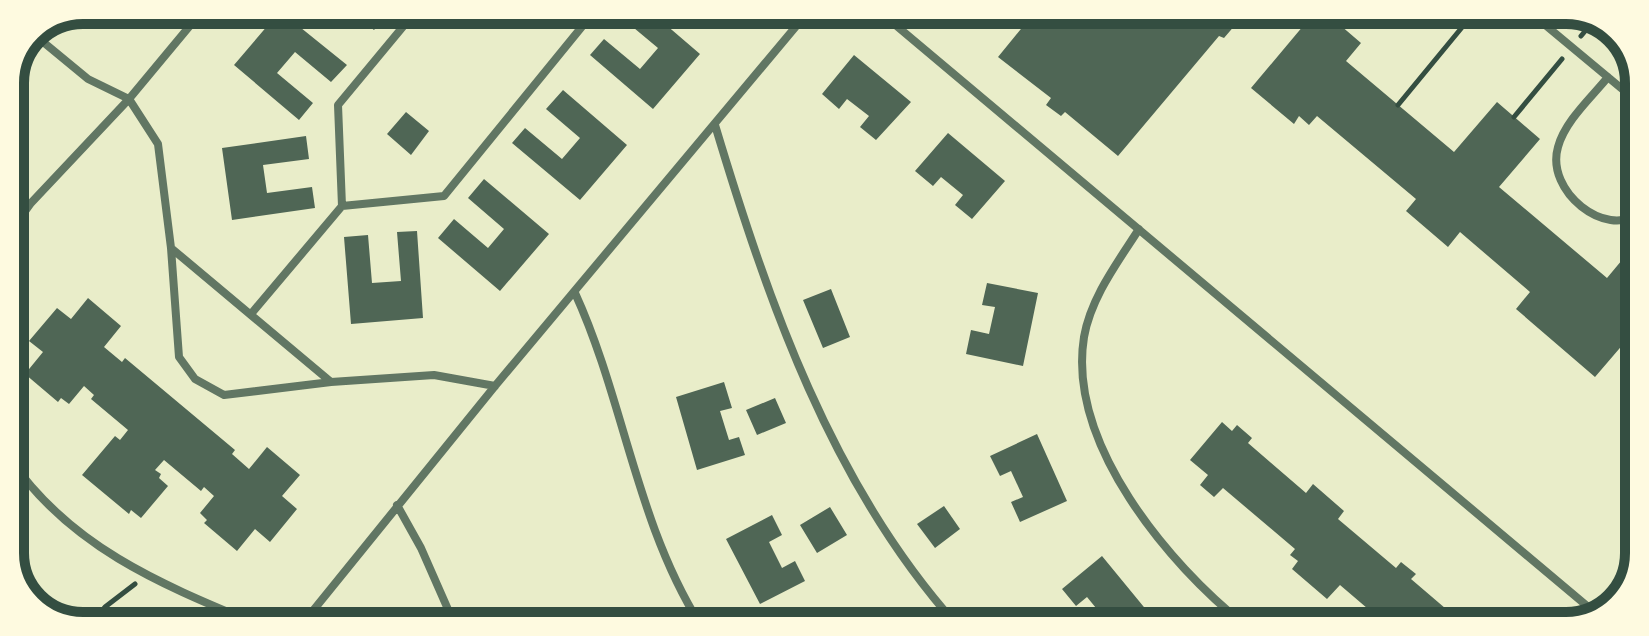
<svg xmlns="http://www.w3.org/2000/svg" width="1649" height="636" viewBox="0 0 1649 636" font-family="'Work Sans',sans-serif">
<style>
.building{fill:#4f6655}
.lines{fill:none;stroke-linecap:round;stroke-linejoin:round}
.path{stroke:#344e41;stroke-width:5}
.minor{stroke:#617663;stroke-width:8}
.rim{fill:none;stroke:#344e41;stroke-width:10}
</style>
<rect width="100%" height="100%" fill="#e9edc9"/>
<path class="building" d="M280 11 347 65 331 82 295 52 277 73 313 103 299 120 234 65Z
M350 11H386L389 13 374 30Z
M627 11 651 12 700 54 653 109 590 55 604 39 640 69 658 48 622 18Z
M1034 13H1240L1234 21 1236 24 1224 38 1219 36 1118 156 1065 112 1061 116 1046 105 1051 98 998 57Z
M1314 13H1326L1361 43 1346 61 1454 152 1497 102 1540 139 1499 187 1607 278 1622 260 1637 273V328L1595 377 1516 309 1530 292 1460 232 1448 247 1406 211 1416 199 1317 116 1309 125 1299 116 1294 124 1251 88Z
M854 55 911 102 876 140 860 127 869 116 847 99 839 109 822 94Z
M563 90 627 145 580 200 512 143 525 128 562 159 580 138 546 109Z
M406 112 429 131 411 155 387 134Z
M948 133 1005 181 972 219 955 205 963 195 941 177 933 186 915 171Z
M306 136 309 159 263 165 267 193 312 187 315 208 232 220 222 148Z
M484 179 549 234 500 291 438 238 454 219 488 248 504 229 468 198Z
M417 231 423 318 351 324 344 237 368 235 372 283 401 281 397 232Z
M987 283 1038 293 1023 366 966 354 971 330 989 334 995 307 982 305Z
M831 289 850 337 823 348 803 300Z
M88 298 121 326 104 347 122 362 125 358 235 450 232 454 249 469 267 447 300 475 282 496 297 509 270 542 255 529 237 551 204 523 207 520 200 513 214 496 204 487 201 491 164 460 155 470 161 474 159 478 168 486 141 518 131 510 129 514 82 475 115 436 120 440 128 430 91 399 94 395 84 386 69 404 61 398 58 402 25 374 43 352 29 341 57 308 71 319Z
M724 382 732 408 720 411 729 440 739 437 745 455 697 470 676 397Z
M775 398 786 423 757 435 746 410Z
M1222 422 1232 431 1237 425 1252 438 1248 443 1306 493 1313 484 1344 511 1338 519 1396 568 1401 562 1416 574 1411 579 1466 626H1388L1340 585 1327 599 1292 569 1298 561 1290 555 1295 549 1223 488 1214 497 1200 485 1208 475 1190 460Z
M1037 434 1067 501 1020 522 1011 502 1023 497 1011 471 1000 476 990 456Z
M944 506 960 529 935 548 917 524Z
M830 507 847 535 817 553 800 525Z
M772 515 782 535 769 542 782 568 795 561 805 581 760 604 726 539Z
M1102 556 1148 612 1133 625H1097L1105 619 1087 597 1076 606 1062 589Z
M611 611 619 623H589Z"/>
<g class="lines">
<path class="path" d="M1581 36 1596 18
M1398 105 1473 14
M1514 117 1562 59
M93 622 105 607 135 584"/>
<path class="minor" d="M880 12 1599 616
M1532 14 1639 103
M31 32 88 79 129 99 158 144 171 248 331 382 434 375 495 386
M1608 77C1591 98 1565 121 1558 147 1545 192 1607 239 1638 213
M715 125C768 301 831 484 956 624
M342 206 338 105 416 11
M1139 229C1118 262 1091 297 1084 337 1067 443 1168 564 1245 625
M10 232 31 203 129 99 203 10
M171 248 179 357 195 379 224 395 331 382
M575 293C624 400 636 522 700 624
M251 314 342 206 444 196 589 18 588 11
M10 459C70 546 158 583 252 622
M397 505 421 548 454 623
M303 623 495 386 808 12"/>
</g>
<path d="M0 0H1649V636H0ZM83 24H1566A59 59 0 0 1 1625 83V553A59 59 0 0 1 1566 612H83A59 59 0 0 1 24 553V83A59 59 0 0 1 83 24Z" fill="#fefae0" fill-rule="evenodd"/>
<path class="rim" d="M83 24H1566A59 59 0 0 1 1625 83V553A59 59 0 0 1 1566 612H83A59 59 0 0 1 24 553V83A59 59 0 0 1 83 24Z"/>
</svg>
